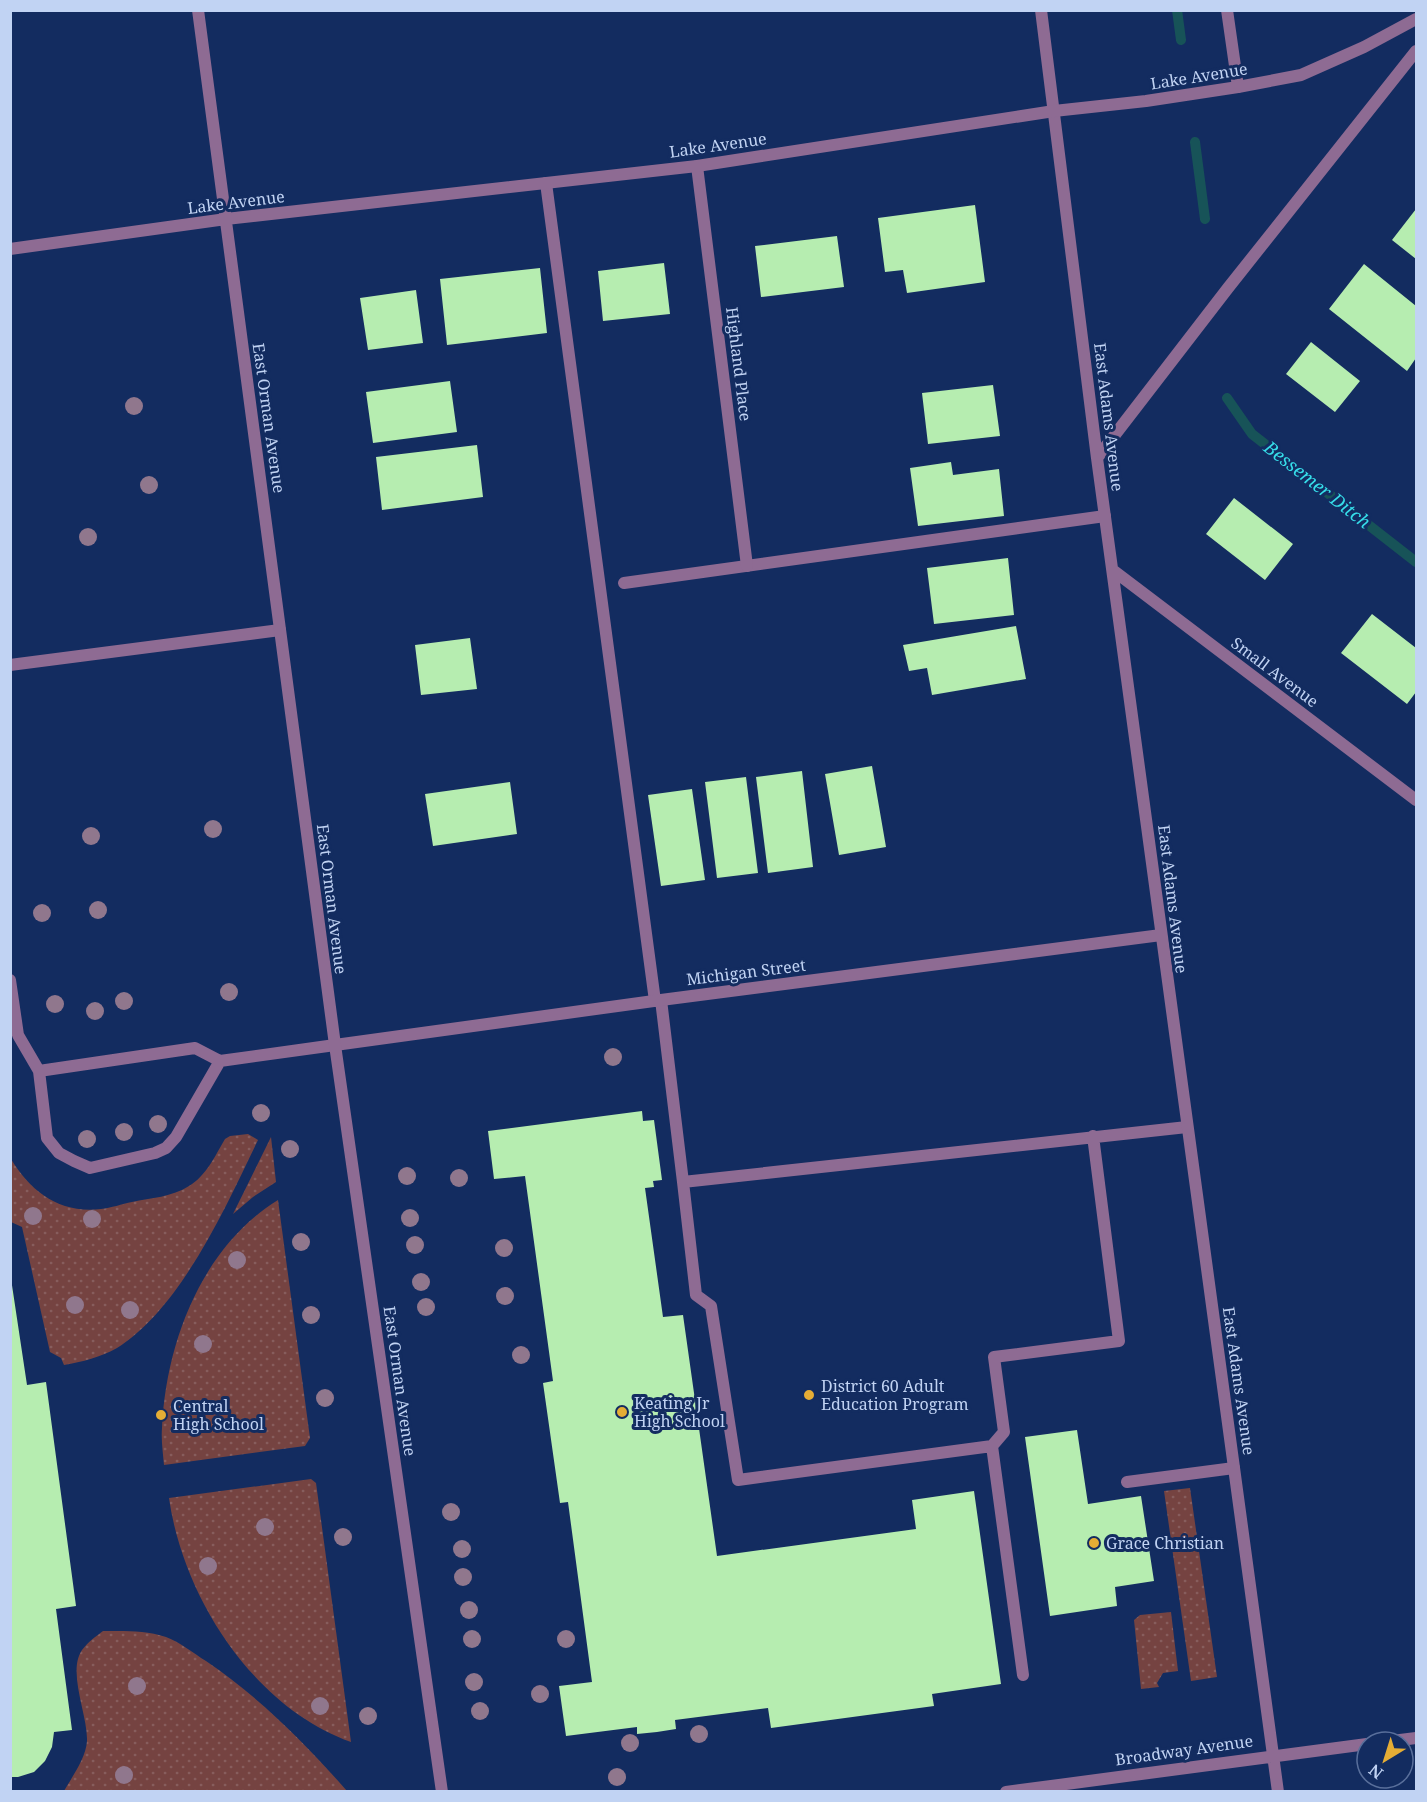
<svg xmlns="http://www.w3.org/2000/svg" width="1427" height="1802" viewBox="0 0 1427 1802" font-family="'Noto Serif',serif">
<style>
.grass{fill:url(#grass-dots)}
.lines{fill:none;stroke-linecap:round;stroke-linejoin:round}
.stream{stroke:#175358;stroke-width:10}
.building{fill:#b6edb0}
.service{stroke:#8e6b93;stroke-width:12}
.minor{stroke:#8e6b93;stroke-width:12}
.tertiary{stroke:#8e6b93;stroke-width:12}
.tree{fill:#90778d}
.poi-dot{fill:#e5ad35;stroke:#132c60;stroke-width:2}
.labels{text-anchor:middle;stroke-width:6;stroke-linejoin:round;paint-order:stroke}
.street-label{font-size:16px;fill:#c1d3f3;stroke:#132c60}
.poi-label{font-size:16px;fill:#c1d3f3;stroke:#132c60;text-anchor:start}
.water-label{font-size:18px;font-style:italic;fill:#36dde9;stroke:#132c60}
</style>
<defs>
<pattern id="grass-dots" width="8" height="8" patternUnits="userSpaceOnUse" patternTransform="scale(1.5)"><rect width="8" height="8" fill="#754341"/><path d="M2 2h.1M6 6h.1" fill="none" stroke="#875d5d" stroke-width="1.8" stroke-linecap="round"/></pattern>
</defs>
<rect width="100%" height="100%" fill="#132c60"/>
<path class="grass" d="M248 1134 258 1140C226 1206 181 1308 117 1348 101 1357 82 1362 64 1365L61 1358 50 1352 22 1227 11 1222V1159C31 1192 60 1214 101 1209 111 1208 122 1204 132 1202 151 1198 172 1197 189 1186 206 1176 215 1156 225 1139L230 1136Z
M271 1137 276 1182 253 1197 233 1214Z
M278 1200 310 1438 305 1446 164 1465C163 1453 161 1440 162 1428 166 1342 202 1247 278 1200Z
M311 1479 316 1483 351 1742C253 1707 183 1597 169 1498Z
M1190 1488 1217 1677 1191 1681 1164 1491Z
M1171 1612 1178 1671 1163 1673 1157 1683 1159 1687 1141 1689 1134 1620 1140 1615Z
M103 1631C125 1631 145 1630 166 1637 180 1642 193 1653 206 1661 259 1697 305 1743 347 1791H64C72 1777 86 1758 87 1741 88 1715 67 1672 82 1650 88 1642 95 1637 103 1631Z"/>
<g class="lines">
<path class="stream" d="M1177 10 1181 40
M1195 142 1205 219
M1227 398 1252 434 1416 562"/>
</g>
<path class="building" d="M975 205 985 282 907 293 903 270 885 272 878 218Z
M1416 209V259L1392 240Z
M837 236 844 287 761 297 755 246Z
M664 263 670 314 603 321 598 271Z
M1364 264 1416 306V358L1407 371 1329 309Z
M540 268 547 333 447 345 440 279Z
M416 290 423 343 368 350 360 298Z
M1311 342 1360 381 1335 412 1286 374Z
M450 381 457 432 373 443 366 392Z
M993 385 1000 436 928 444 922 393Z
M477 445 483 497 382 510 376 457Z
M951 462 953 475 999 469 1004 516 918 526 910 468Z
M1234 498 1293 544 1265 580 1206 534Z
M1008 558 1014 615 934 624 927 568Z
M1372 614 1416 648V692L1407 704 1341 653Z
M1016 626 1026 679 932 695 927 668 909 671 903 645Z
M470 638 477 689 421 695 415 645Z
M872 766 886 847 839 855 825 774Z
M802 771 813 867 768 873 756 777Z
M746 777 758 873 717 878 705 782Z
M510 782 517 834 433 846 425 794Z
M692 789 705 880 661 886 648 795Z
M642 1111 643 1121 654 1120 662 1180 653 1181 654 1187 645 1188 663 1317 683 1315 717 1556 916 1529 912 1500 974 1491 1001 1684 932 1694 934 1706 771 1728 768 1708 675 1720 676 1729 657 1732 637 1734V1727L566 1736 559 1686 592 1682 568 1502 560 1503 543 1383 553 1381 525 1176 494 1179 488 1131Z
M10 1272 27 1385 46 1382 76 1606 56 1609 72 1730 54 1732 52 1747 45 1761 34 1772 18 1777H10Z
M1077 1430 1088 1504 1141 1496 1154 1581 1115 1587 1117 1606 1050 1616 1025 1437Z"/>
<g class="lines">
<path class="service" d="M1227 10 1238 87
M546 183 655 1001
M624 583 1105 516
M10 665 280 630
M10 980 18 1035 39 1071
M661 1000 683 1182 1187 1127
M220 1061 176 1137 166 1148 155 1153 90 1168 74 1161 59 1153 47 1138 39 1071 195 1048 220 1061 335 1045
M683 1182 696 1295 711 1306 738 1480 992 1446 1023 1675
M992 1446 1004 1432 994 1357 1119 1341 1093 1136
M1127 1482 1234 1468"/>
<path class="minor" d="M1041 10 1097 458 1278 1792
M697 166 747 566
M1097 458 1228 288 1416 51
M1114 571 1416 800
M335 1045 661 1000 1161 935
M1384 1742 1416 1738
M1006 1792 1367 1744"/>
<path class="tertiary" d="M198 10 335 1045 442 1792
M10 249 226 219 697 166 1054 111 1146 101 1238 87 1301 75 1364 47 1416 19"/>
</g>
<g class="tree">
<circle cx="134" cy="406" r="9"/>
<circle cx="149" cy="485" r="9"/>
<circle cx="88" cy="537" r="9"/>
<circle cx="213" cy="829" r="9"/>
<circle cx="91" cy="836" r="9"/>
<circle cx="98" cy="910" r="9"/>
<circle cx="42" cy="913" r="9"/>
<circle cx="229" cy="992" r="9"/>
<circle cx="124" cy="1001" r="9"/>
<circle cx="55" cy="1004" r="9"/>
<circle cx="95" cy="1011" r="9"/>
<circle cx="613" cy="1057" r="9"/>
<circle cx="261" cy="1113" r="9"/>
<circle cx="158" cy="1124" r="9"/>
<circle cx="124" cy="1132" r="9"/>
<circle cx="87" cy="1139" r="9"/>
<circle cx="290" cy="1149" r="9"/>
<circle cx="407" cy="1176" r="9"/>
<circle cx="459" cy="1178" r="9"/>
<circle cx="33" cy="1216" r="9"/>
<circle cx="410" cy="1218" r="9"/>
<circle cx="92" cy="1219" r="9"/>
<circle cx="301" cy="1242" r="9"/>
<circle cx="415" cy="1245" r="9"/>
<circle cx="504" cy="1248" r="9"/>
<circle cx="237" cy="1260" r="9"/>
<circle cx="421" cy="1282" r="9"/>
<circle cx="505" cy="1296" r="9"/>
<circle cx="75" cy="1305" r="9"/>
<circle cx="426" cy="1307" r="9"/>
<circle cx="130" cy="1310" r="9"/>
<circle cx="311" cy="1315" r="9"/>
<circle cx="203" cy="1344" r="9"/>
<circle cx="521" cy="1355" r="9"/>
<circle cx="325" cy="1398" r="9"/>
<circle cx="451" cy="1512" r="9"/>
<circle cx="265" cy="1527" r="9"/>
<circle cx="343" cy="1537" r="9"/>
<circle cx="462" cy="1549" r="9"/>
<circle cx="208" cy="1566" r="9"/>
<circle cx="463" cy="1577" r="9"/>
<circle cx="469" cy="1610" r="9"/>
<circle cx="472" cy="1639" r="9"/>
<circle cx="566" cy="1639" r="9"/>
<circle cx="474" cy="1682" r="9"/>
<circle cx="137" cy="1686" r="9"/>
<circle cx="540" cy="1694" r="9"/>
<circle cx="320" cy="1706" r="9"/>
<circle cx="480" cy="1711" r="9"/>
<circle cx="368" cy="1716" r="9"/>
<circle cx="699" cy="1734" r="9"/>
<circle cx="630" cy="1743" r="9"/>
<circle cx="124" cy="1775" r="9"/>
<circle cx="617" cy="1777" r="9"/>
</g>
<g class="poi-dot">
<circle cx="809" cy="1395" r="6"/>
<circle cx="622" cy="1412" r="6"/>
<circle cx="161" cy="1415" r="6"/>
<circle cx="1094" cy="1543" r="6"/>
</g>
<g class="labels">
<g class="street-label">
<text transform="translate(1199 76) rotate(-9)" y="6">Lake Avenue</text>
<text transform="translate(718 145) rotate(-8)" y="6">Lake Avenue</text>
<text transform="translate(236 202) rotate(-7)" y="6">Lake Avenue</text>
<text transform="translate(739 364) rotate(83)" y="6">Highland Place</text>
<text transform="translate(1109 417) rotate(83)" y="6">East Adams Avenue</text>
<text transform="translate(269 418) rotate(82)" y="6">East Orman Avenue</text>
<text transform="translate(1275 672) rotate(37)" y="6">Small Avenue</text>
<text transform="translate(332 899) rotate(83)" y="6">East Orman Avenue</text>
<text transform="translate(1173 899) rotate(83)" y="6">East Adams Avenue</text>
<text transform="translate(746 972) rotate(-7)" y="6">Michigan Street</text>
<text transform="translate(400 1381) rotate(82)" y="6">East Orman Avenue</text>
<text transform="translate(1239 1381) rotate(82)" y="6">East Adams Avenue</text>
<text transform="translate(1184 1750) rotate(-8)" y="6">Broadway Avenue</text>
</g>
<g class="poi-label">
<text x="821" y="1392">District 60 Adult<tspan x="821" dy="18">Education Program</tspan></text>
<text x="634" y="1409">Keating Jr<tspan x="634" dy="18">High School</tspan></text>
<text x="173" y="1412">Central<tspan x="173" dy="18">High School</tspan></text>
<text x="1106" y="1549">Grace Christian</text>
</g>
<g class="water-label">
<text transform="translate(1317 485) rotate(38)" y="6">Bessemer Ditch</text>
</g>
</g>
<rect width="1427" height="1802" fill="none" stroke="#c1d3f3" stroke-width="24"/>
<g transform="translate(1385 1760) rotate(218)"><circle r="28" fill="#132c60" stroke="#596f9b" stroke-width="1.5"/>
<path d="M0-4.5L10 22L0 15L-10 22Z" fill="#e5ad35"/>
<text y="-9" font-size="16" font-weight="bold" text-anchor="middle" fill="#c1d3f3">N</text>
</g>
</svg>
